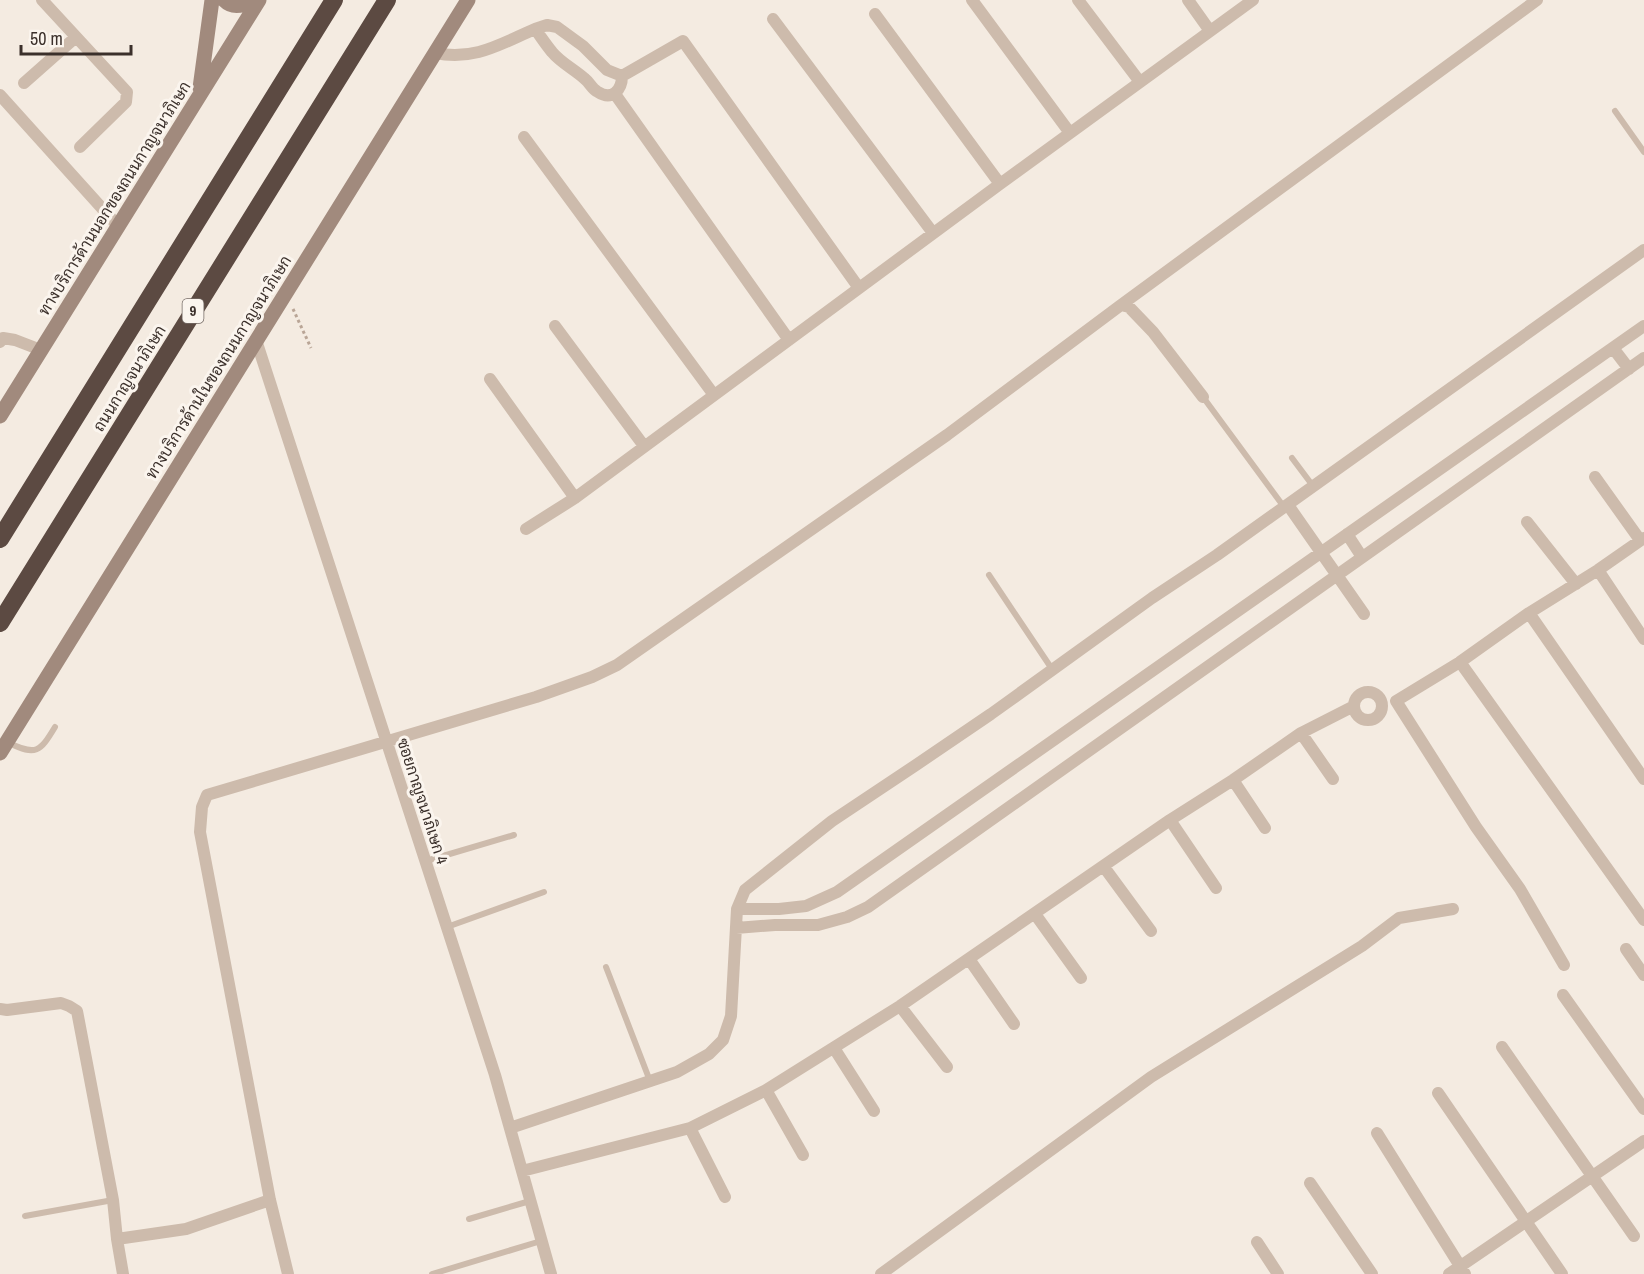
<svg xmlns="http://www.w3.org/2000/svg" width="1644" height="1274" viewBox="0 0 1644 1274" font-family="'Archivo Narrow',Sarabun,sans-serif">
<style>
.lines{fill:none;stroke-linecap:round;stroke-linejoin:round}
.path{stroke:#b9a596;stroke-width:3;stroke-dasharray:3 3;stroke-linecap:butt}
.lane{stroke:#cdbbac;stroke-width:6}
.street{stroke:#cdbbac;stroke-width:12}
.secondary{stroke:#a18a7d;stroke-width:15}
.highway{stroke:#5c4a42;stroke-width:18}
.labels{text-anchor:middle;stroke-width:6;stroke-linejoin:round;paint-order:stroke}
.shield{fill:#fbf5ee;stroke:#756b66;stroke-width:1.5}
.shield-label{font-size:15px;font-weight:bold;fill:#3b302b}
.street-label{font-size:16px;fill:#3b302b;stroke:#fbf5ee}
</style>
<rect width="100%" height="100%" fill="#f4ebe1"/>
<g class="lines">
<path class="path" d="M293 309 311 348"/>
<path class="lane" d="M1615 111 1644 152
M1203 397 1284 507
M1292 458 1313 486
M989 575 1052 669
M9 743C36 756 40 752 55 727
M426 861 514 835
M447 927 544 892
M606 967 650 1081
M25 1216 113 1200
M469 1219 530 1201
M432 1274 541 1241"/>
<path class="street" d="M42 0 127 92 126 102 80 147
M972 0 1070 133
M1078 0 1140 82
M1188 0 1210 31
M875 14 1000 184
M773 19 933 233
M535 29 547 25 557 27 583 46 607 70 622 76
M435 53C475 61 500 44 535 29 541 37 546 45 552 52 561 63 574 69 585 79 590 83 592 89 598 92 612 101 622 90 622 76
M622 76 683 41 859 288
M24 83 76 37
M615 94 789 340
M0 95 118 226
M524 137 714 395
M1121 305 1537 0
M555 326 644 446
M256 340 495 1075 551 1274
M0 342 3 338 15 340 41 350
M1613 348 1629 369
M490 379 575 498
M1595 477 1640 540
M1288 505 1364 614
M1527 522 1576 584
M526 529 575 498 1000 184 1253 0
M1347 534 1362 557
M1598 570 1644 639
M1529 613 1644 779
M1460 662 1644 920
M1354 706a14 14 0 1 1 28 0a14 14 0 1 1-28 0Z
M1301 733 1333 779
M1233 780 1265 828
M1170 820 1216 888
M1104 867 1151 931
M737 909H779L806 906 837 892 1644 326
M1035 914 1081 978
M736 928 775 925H818L847 917 868 907 1644 358
M1626 949 1644 975
M969 959 1014 1024
M1564 965 1520 889 1476 827 1396 701 1460 662 1529 613 1598 570 1644 538
M1563 995 1644 1109
M900 1006 947 1067
M0 1009 7 1010 61 1003 69 1006 77 1011 113 1200 117 1239 123 1274
M1502 1047 1634 1236
M834 1048 874 1111
M766 1090 803 1155
M1438 1093 1562 1274
M510 1128 677 1072 709 1054 723 1040 731 1016 737 909 745 890 832 821 916 765 991 714 1152 598 1217 555 1644 250
M690 1128 725 1197
M1377 1133 1465 1274
M522 1171 690 1128 766 1090 900 1006 1170 820 1233 780 1301 733 1354 706
M1310 1183 1372 1274
M117 1239 186 1229 270 1200
M1257 1242 1278 1274
M288 1274 270 1200 200 832 202 807 207 795 536 697 592 677 617 665 947 435 1121 305 1129 307 1153 332 1203 397
M881 1274 1151 1077 1362 946 1399 918 1453 909
M1449 1274 1644 1141"/>
<path class="secondary" d="M224 0C233 9 243 6 253 0
M200 88 212 0
M0 416 259 0
M0 753 468 0"/>
<path class="highway" d="M0 539 334 0
M0 623 387 0"/>
</g>
<g class="labels">
<rect class="shield" x="182.5" y="299" width="21" height="24" rx="4.5"/>
<g class="shield-label">
<text x="193" y="316">9</text>
</g>
<g class="street-label">
<text transform="translate(114 198) rotate(-58)" y="6">ทางบริการด้านนอกของถนนกาญจนาภิเษก</text>
<text transform="translate(218 367) rotate(-58)" y="6">ทางบริการด้านในของถนนกาญจนาภิเษก</text>
<text transform="translate(129 378) rotate(-58)" y="6">ถนนกาญจนาภิเษก</text>
<text transform="translate(423 801) rotate(72)" y="6">ซอยกาญจนาภิเษก 4</text>
</g>
</g>
<path d="M21 45v9h110v-9" fill="none" stroke="#3b302b" stroke-width="3"/>
<text x="30" y="45" font-size="18" fill="#3b302b" stroke="#fbf5ee" stroke-width="4.5" paint-order="stroke">50 m</text>
</svg>
